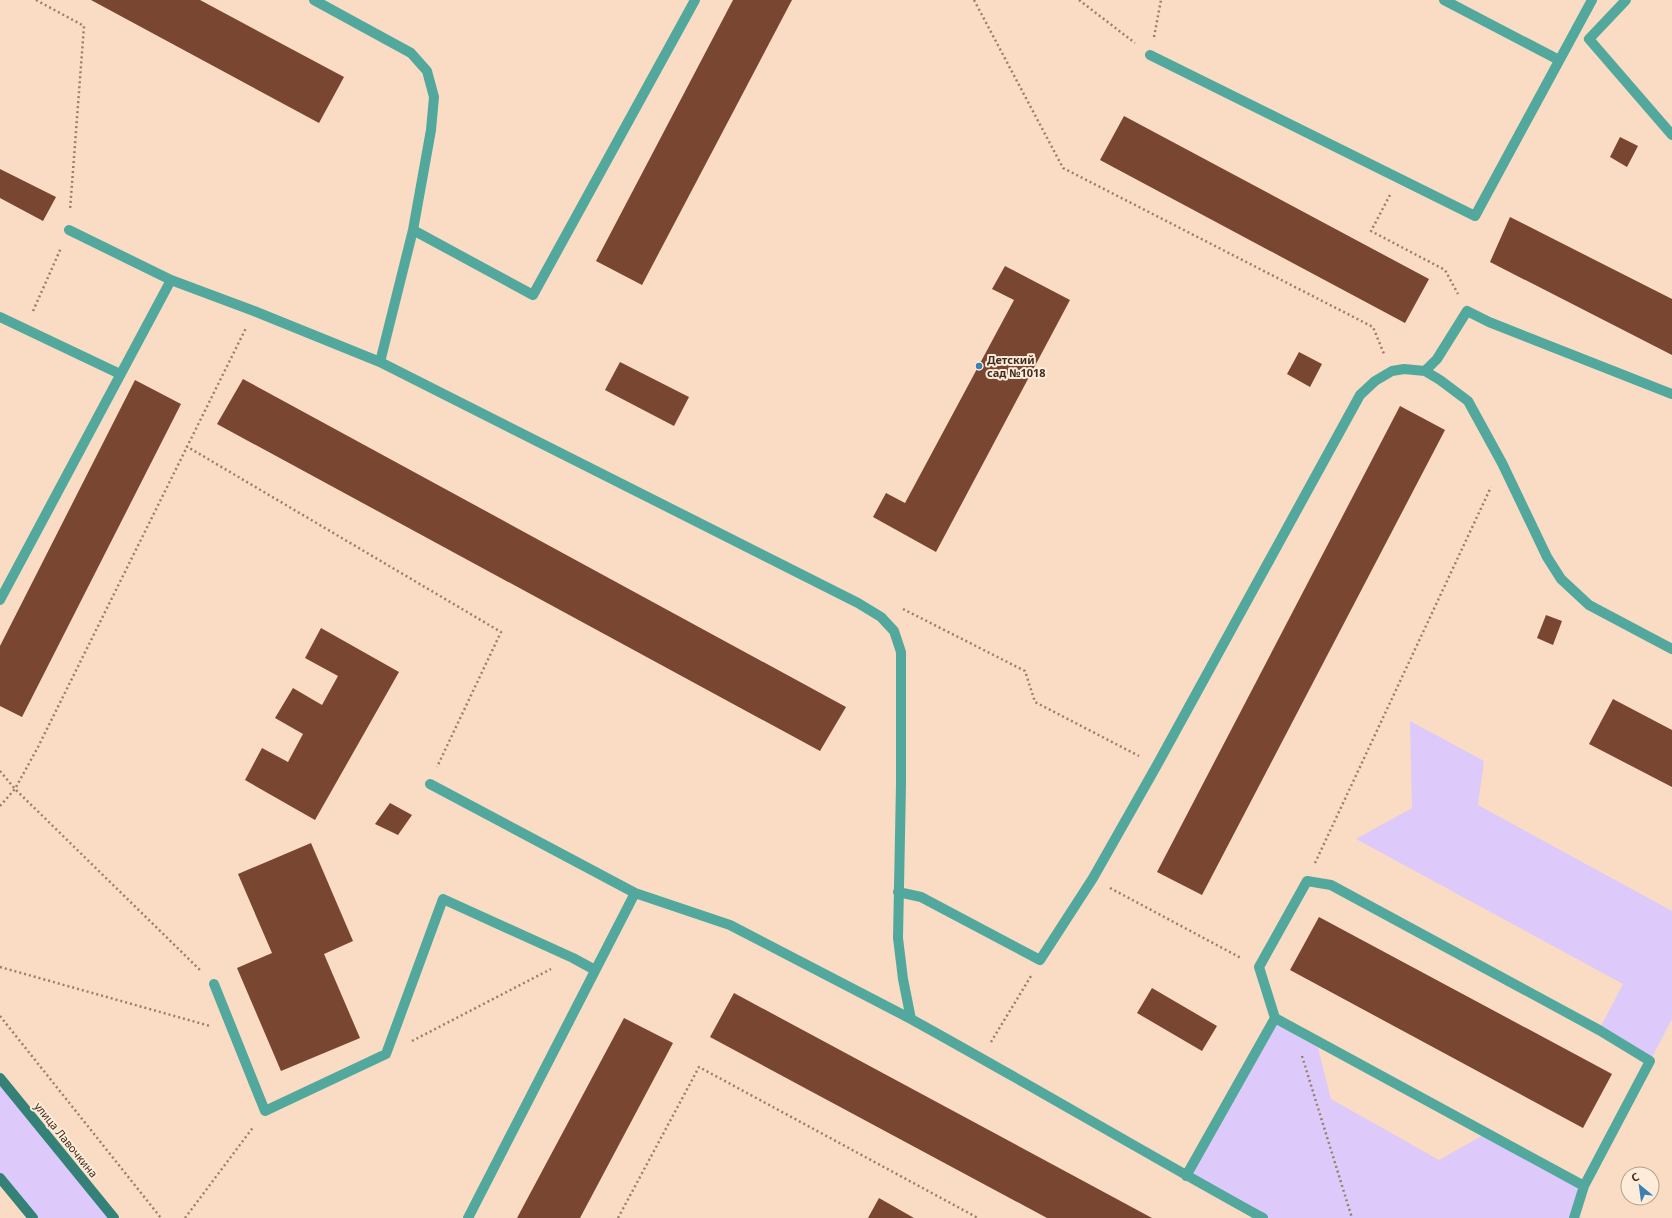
<svg xmlns="http://www.w3.org/2000/svg" width="1672" height="1218" viewBox="0 0 1672 1218" font-family="'Noto Sans',sans-serif">
<style>
.green{fill:#ddcafa}
.building{fill:#794631}
.lines{fill:none;stroke-linecap:round;stroke-linejoin:round}
.path{stroke:#97806b;stroke-width:2.5;stroke-dasharray:2 3;stroke-linecap:butt}
.service{stroke:#52a89c;stroke-width:10}
.secondary{stroke:#348277;stroke-width:10}
.poi-dot{fill:#3981b5;stroke:#ffebda;stroke-width:1.5}
.labels{text-anchor:middle;stroke-width:4;stroke-linejoin:round;paint-order:stroke}
.poi-label{font-size:11px;font-weight:bold;fill:#402d1d;stroke:#ffebda;text-anchor:start}
.street-label{font-size:11px;fill:#402d1d;stroke:#ffebda}
</style>
<rect width="100%" height="100%" fill="#f9dcc3"/>
<path class="green" d="M1410 721 1484 761 1478 805 1672 911V1019L1650 1061 1599 1030 1623 984 1356 839 1412 808Z
M1275 1018 1316 1040 1331 1099 1439 1160 1487 1133 1584 1186 1574 1218H1263L1186 1176Z
M0 1078 114 1218H33L0 1178Z"/>
<path class="building" d="M91 0H200L344 77 319 123Z
M733 0H792L642 285 596 261Z
M1124 116 1429 279 1405 323 1100 160Z
M1620 137 1638 146 1627 167 1610 157Z
M0 169 56 197 43 221 0 198Z
M1510 217 1672 299V355L1490 262Z
M1005 266 1070 300 936 552 873 517 886 493 905 503 1014 300 992 289Z
M1299 352 1322 364 1310 387 1287 374Z
M620 362 689 397 674 426 605 390Z
M243 379 846 707 820 751 217 424Z
M135 380 181 404 22 717 0 706V646Z
M1400 406 1445 430 1202 895 1157 872Z
M1546 615 1562 621 1553 645 1537 638Z
M321 628 399 672 315 820 245 780 262 748 288 762 303 734 275 718 293 688 322 705 338 676 305 658Z
M1613 699 1672 730V787L1589 744Z
M390 803 412 815 398 835 375 824Z
M311 843 353 941 324 954 360 1038 281 1071 237 968 272 953 238 874Z
M1319 917 1612 1074 1583 1128 1290 970Z
M1152 988 1217 1026 1202 1051 1137 1013Z
M734 993 1152 1218H1047L710 1037Z
M624 1018 673 1043 580 1218H517Z
M879 1198 914 1218H868Z"/>
<g class="lines">
<path class="path" d="M36 0 84 26 70 210
M974 0 1063 168 1373 327 1384 354
M1079 0 1135 43
M1154 37 1161 0
M1390 195 1371 231 1445 270 1458 294
M33 311 61 248
M186 446 501 632 437 767
M903 609 1025 671 1035 702 1139 756
M0 771 15 789 201 971
M0 806 15 789 38 747 246 328
M1315 863 1491 487
M1110 888 1241 958
M0 967 210 1026
M0 1016 161 1218
M412 1041 551 969
M991 1042 1031 976
M1302 1056 1352 1218
M185 1218 254 1126
M618 1218 699 1067 978 1218"/>
<path class="service" d="M314 0 411 53 427 71 434 97 431 130 413 230 380 362 858 603 881 617 894 631 901 652V784L898 938 903 979 911 1019C1029 1084 1145 1153 1263 1218
M1444 0 1559 60
M1626 0 1589 39 1672 135
M1150 55 1475 216 1592 0
M69 230 171 280
M413 230 533 295 695 0
M0 317 120 374
M1425 371 1437 359 1467 311 1489 322 1672 394
M0 600 171 280 254 311 380 362
M430 784 635 893
M898 892 921 897 1040 960 1093 878 1157 765 1360 395 1375 381 1392 371 1404 369 1425 371 1440 380 1468 401 1502 463 1547 557 1561 579 1589 605 1672 649
M214 984 265 1111 386 1054 443 899 573 958 595 970
M1186 1176 1275 1018
M468 1218 635 893 730 925 911 1019
M1574 1218 1584 1186 1650 1061 1599 1030 1331 885 1307 881 1259 967 1275 1018 1584 1186"/>
<path class="secondary" d="M0 1078 114 1218
M0 1178 33 1218"/>
</g>
<circle class="poi-dot" cx="979" cy="366" r="4"/>
<g class="labels">
<g class="poi-label">
<text x="987" y="364">Детский<tspan x="987" dy="13">сад №1018</tspan></text>
</g>
<g class="street-label">
<text transform="translate(66 1140) rotate(51)" y="4">улица Лавочкина</text>
</g>
</g>
<g transform="translate(1640 1186) rotate(331)"><circle r="19" fill="#ffebda" stroke="#b39f8e"/>
<path d="M0-3L7 15L0 10L-7 15Z" fill="#3981b5"/>
<text y="-6" font-size="11" font-weight="bold" text-anchor="middle" fill="#402d1d">С</text>
</g>
</svg>
